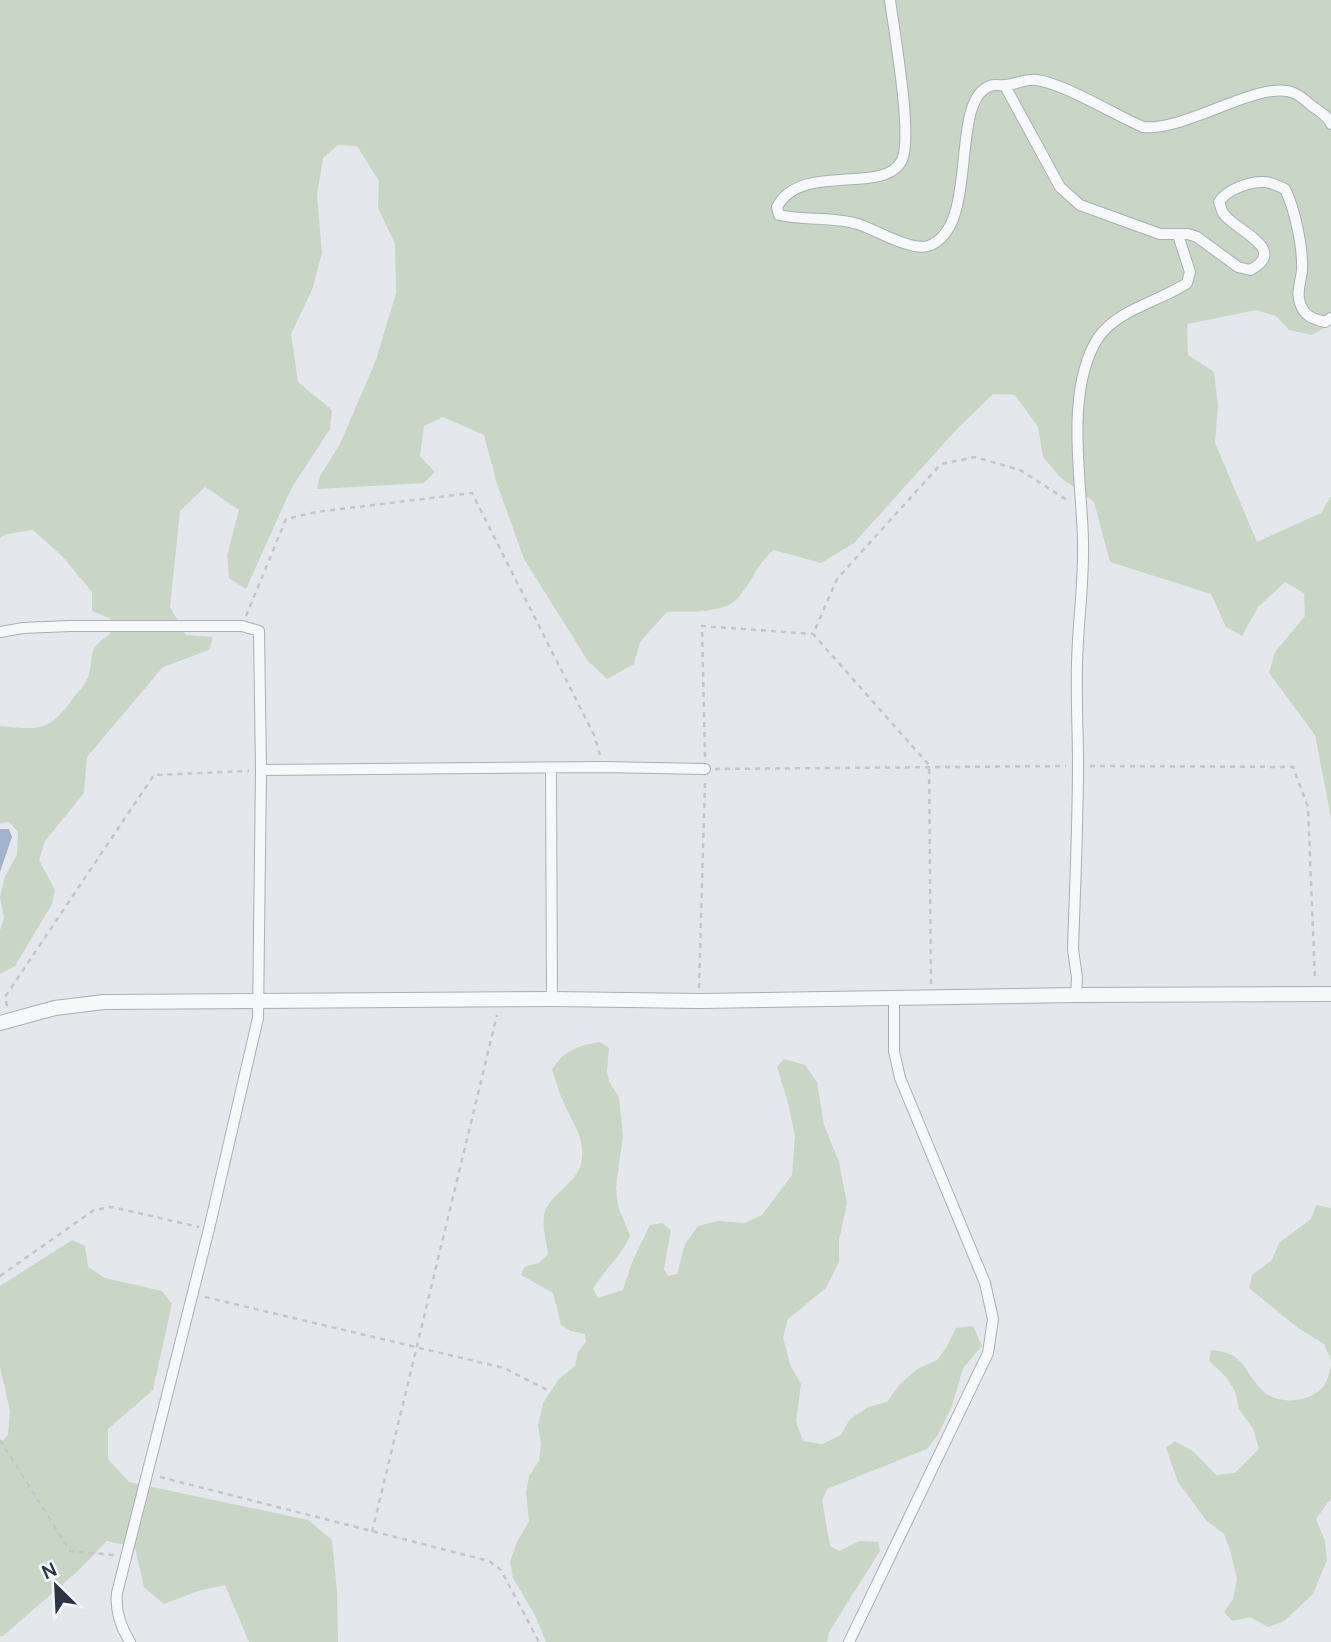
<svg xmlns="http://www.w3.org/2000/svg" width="1331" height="1642" viewBox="0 0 1331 1642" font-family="Manrope,sans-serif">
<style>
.green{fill:#c9d6c5}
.water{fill:#9fb4cc}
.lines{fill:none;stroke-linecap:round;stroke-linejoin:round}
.minor-casing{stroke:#a9aeb7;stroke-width:12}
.tertiary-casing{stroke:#a9aeb7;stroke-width:16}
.path{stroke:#c2c5cb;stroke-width:2.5;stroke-dasharray:5 5;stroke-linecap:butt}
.minor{stroke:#f7f8fa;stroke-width:10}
.tertiary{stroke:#f7f8fa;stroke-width:14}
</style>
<rect width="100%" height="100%" fill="#e4e7ec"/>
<path class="green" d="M0 0H1331V324L1312 335 1289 330 1276 316 1256 310 1187 324 1188 355 1214 372 1218 405 1215 443 1257 542 1321 513 1331 496V818L1315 735 1269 673 1275 652 1305 616 1304 593 1285 582 1258 607 1242 636 1226 627 1211 594 1110 562 1094 502 1060 477 1043 457 1038 427 1015 395 993 394 956 430 854 543 821 563 774 550C757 563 752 583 737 599 723 614 687 611 667 612L640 642 634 664 607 679 588 661 524 559 497 484 484 435 443 417 424 426 420 456 435 472 424 483 317 489 320 476 340 444 376 360 396 293 395 244 378 208 379 181 357 146 338 145 323 158 317 195 322 253 312 290 291 334 298 382 332 410 330 429 291 489 246 589 229 578 227 555 239 510 205 487 180 511 170 607 186 635 213 637 209 650 163 667 87 757 84 793 45 841 39 860 55 890 52 904 15 966 0 974V930L4 918 0 897 5 876 17 855 18 832 9 822 0 823V726C41 730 49 732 74 697 79 691 87 682 89 675 94 653 87 649 110 634L111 619 92 611V592L62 556 33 530 6 534 0 538Z
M601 1042 609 1048 607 1071 609 1082 619 1097 623 1136 616 1187 618 1206 630 1236C620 1257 604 1270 593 1289L598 1298 623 1290 633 1260 650 1225 662 1223 671 1230 664 1269 668 1276 677 1274 685 1244 698 1226 718 1221 745 1223 762 1215 792 1175 795 1136 787 1099 777 1067 784 1059 805 1065 817 1082 824 1125 839 1162 847 1203 839 1240V1262L826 1288 788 1319 783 1338 791 1367 801 1384 796 1421 803 1441 822 1444 841 1435 850 1419 868 1407 887 1402 900 1384 917 1369 937 1360 946 1348 956 1328 973 1326 982 1346 963 1368 952 1406 938 1435 927 1449 827 1489 822 1500 830 1546 839 1551 860 1541 878 1542 880 1551 829 1632 827 1642H546L535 1615 513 1578 510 1562 517 1542 529 1521 526 1493 529 1476 539 1461 541 1444 538 1426 543 1403 559 1379 575 1366 578 1352 586 1342 585 1334 571 1331 561 1325 553 1293 521 1275 524 1267 539 1263 548 1254C547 1243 542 1228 544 1216 548 1193 576 1186 581 1163 587 1140 571 1120 563 1101 558 1091 556 1080 552 1070 564 1050 579 1045 601 1042Z
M1316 1205 1331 1208V1360L1324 1344 1298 1328 1249 1288 1252 1275 1272 1260 1279 1243 1311 1219Z
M72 1240 85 1246 88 1267 105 1278 162 1291 172 1304 153 1390 108 1429V1459L129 1482 308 1520 332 1540 337 1591 338 1642H249L225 1585 198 1591 164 1604 144 1587 135 1547 107 1541 80 1569 3 1636H0V1443L8 1435 10 1411 0 1367V1286Z
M1211 1350C1246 1353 1242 1370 1263 1391 1278 1406 1310 1402 1323 1387 1327 1383 1329 1372 1331 1367V1498L1316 1519 1325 1541 1327 1560 1313 1594 1284 1621 1268 1627 1250 1617 1232 1621 1224 1612 1233 1599 1237 1579 1230 1550 1224 1534 1206 1520 1178 1482 1166 1448 1175 1441 1194 1452 1216 1475 1235 1473 1259 1449 1253 1429 1239 1409 1235 1391 1226 1377 1209 1361Z"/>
<path class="water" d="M0 829H9L12 837 0 872Z"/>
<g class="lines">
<defs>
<path id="minor" d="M890 0C894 31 913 136 902 160 885 196 801 161 777 207L779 215C805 221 832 216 858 224 876 230 910 251 928 246 981 229 948 101 990 86 995 84 1000 86 1005 85 1016 85 1025 78 1037 80 1067 85 1113 114 1143 127 1185 132 1262 78 1294 93 1301 96 1307 102 1312 106 1320 112 1327 115 1331 124
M1005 86 1060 187 1080 205 1160 234H1188L1197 237 1238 267 1250 270C1290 249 1235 231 1223 213 1221 210 1221 206 1219 202 1226 190 1250 181 1264 182 1271 182 1278 186 1285 189 1295 209 1303 248 1302 270 1301 282 1296 292 1300 303 1304 316 1313 319 1325 322L1331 318
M0 632 23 628 70 626H242L259 631 261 770 258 1018 209 1229 117 1593C115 1611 120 1626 130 1642
M551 769 552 999
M261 770 604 767 705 769
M1076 995 1077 978 1073 949C1075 887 1078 825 1078 764 1078 730 1076 697 1077 663 1078 623 1084 582 1083 541 1082 482 1064 391 1098 338 1118 309 1159 302 1187 283L1190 272 1178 235
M849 1642 988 1353 993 1319 985 1283 900 1078 894 1051V999"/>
<path id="tertiary" d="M0 1023 55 1008 104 1002 552 999 699 1001 1076 995 1331 994"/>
</defs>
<use href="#minor" class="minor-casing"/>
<use href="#tertiary" class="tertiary-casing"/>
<path class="path" d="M246 616 286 519 316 512 472 493 594 735 600 755
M705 757 702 626 813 634
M1090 766 1293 767 1308 807 1315 981
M715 769 1066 766
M931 984 929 765 813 634 837 579 941 464 975 457 1020 470 1067 500
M699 988 705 781
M7 1006 5 997 154 775 249 771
M0 1276 94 1210 112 1207 199 1227
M205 1297 504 1368 551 1392
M0 1440 70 1551 114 1555
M160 1477 489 1561 501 1570 539 1642
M372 1532 497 1015"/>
<use href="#minor" class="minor"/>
<use href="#tertiary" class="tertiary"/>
</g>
<g transform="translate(56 1586) rotate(336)" stroke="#f4f6f9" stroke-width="5" paint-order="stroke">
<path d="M0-5L12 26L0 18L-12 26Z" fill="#2b3445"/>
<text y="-10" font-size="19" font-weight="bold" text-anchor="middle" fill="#2b3445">N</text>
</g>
</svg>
